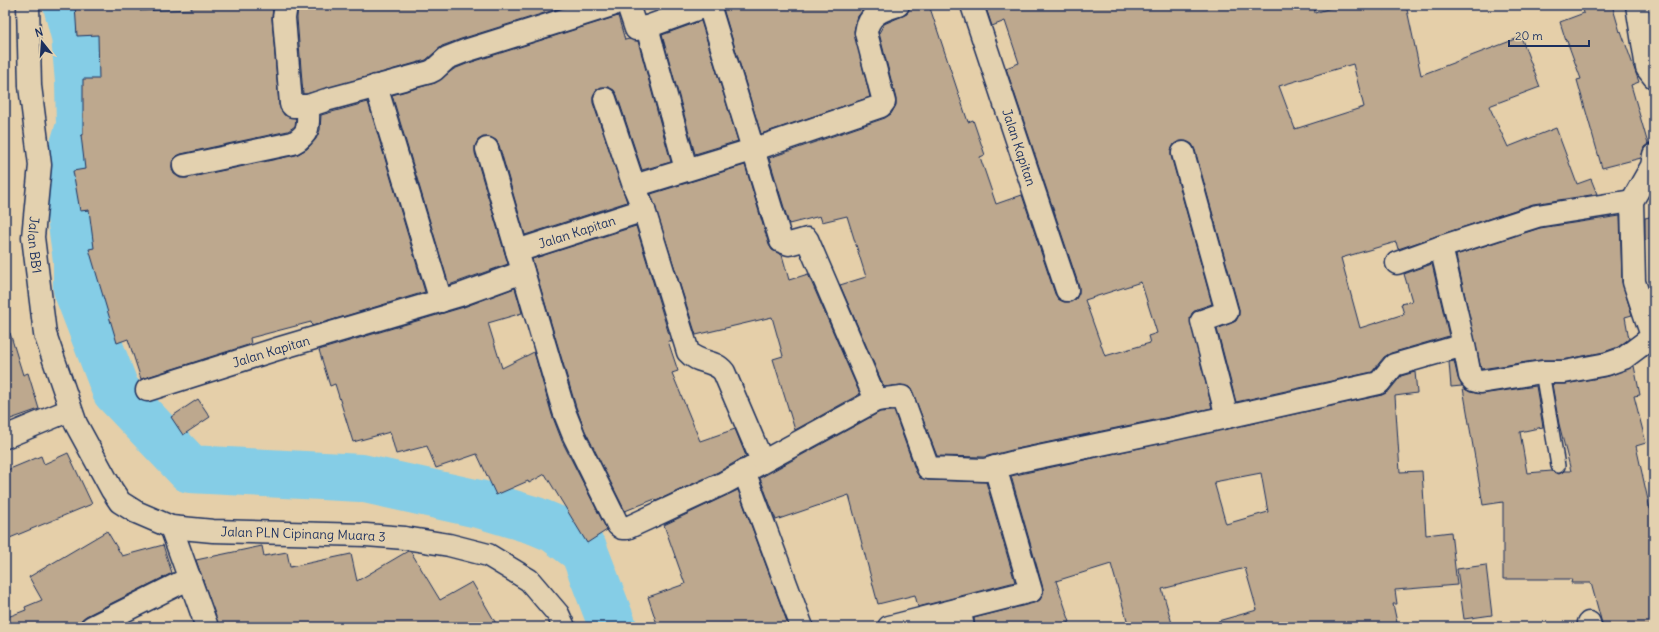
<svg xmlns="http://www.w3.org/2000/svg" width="1659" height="632" viewBox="0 0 1659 632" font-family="Delius,sans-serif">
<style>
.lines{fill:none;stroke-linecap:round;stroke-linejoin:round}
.river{stroke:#85cde6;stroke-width:48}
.building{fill:#bda88e;stroke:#1b2f5e;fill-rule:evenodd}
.lane-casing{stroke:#1b2f5e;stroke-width:16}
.street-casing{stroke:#1b2f5e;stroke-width:25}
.secondary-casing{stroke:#1b2f5e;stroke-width:25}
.lane{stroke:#e3d1af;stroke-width:13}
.street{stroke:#e3d1af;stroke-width:22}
.secondary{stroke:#e3d1af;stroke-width:22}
.labels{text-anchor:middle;stroke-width:4;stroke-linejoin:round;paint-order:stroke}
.street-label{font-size:13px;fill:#1b2f5e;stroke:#e3d1af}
</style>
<rect width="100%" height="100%" fill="#e5cfa9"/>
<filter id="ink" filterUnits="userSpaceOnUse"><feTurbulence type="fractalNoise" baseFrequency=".025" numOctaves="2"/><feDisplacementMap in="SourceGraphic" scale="8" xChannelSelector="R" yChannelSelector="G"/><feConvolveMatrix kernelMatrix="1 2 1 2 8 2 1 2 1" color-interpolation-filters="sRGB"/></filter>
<g filter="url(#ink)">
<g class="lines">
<path class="river" d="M67 5 75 36 79 82 80 126 65 174 77 260V289L116 391 190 469 361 478 483 505 536 521 555 529 584 551 613 627"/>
</g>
<path class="building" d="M75 5 140 7V11L192 9 191 5H273L272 19 279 105 284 115 296 118 295 126 288 131 181 154 175 157 172 162V169L174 174 180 178H187L296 155 307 149 316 139 320 130 321 115 368 102 425 292 312 326 311 322 250 338 251 344 141 379 128 339 117 343 89 249 94 248 89 210 80 211 73 171 85 169 81 135H83V79H99L98 35 77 36Z
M298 5H570L461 39 442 46 426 60 306 94H303L297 18Z
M722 5H868L858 16 854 31 870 97 761 134Z
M910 5H929L968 122 973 120 985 155 980 157 996 204 1022 195 1055 294 1058 299 1064 302H1071L1076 299 1079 293V286L1006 68 1019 63 1005 21 992 26 985 5H1314L1315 13 1340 5H1382L1383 10 1406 5 1421 75 1521 37 1540 87 1489 106 1508 147 1556 128 1577 184 1591 179 1597 194 1533 204 1398 249 1396 242 1341 258 1360 328 1404 314 1401 304 1412 301 1404 274 1432 264 1449 336 1391 353 1384 357 1372 372 1236 402 1217 329 1236 321 1239 315V309L1195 150 1192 144 1186 141H1179L1174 144 1171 150V156L1212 304 1197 309 1192 313 1190 318 1212 408 1016 449 984 457 937 456 911 388 901 385 884 387 840 285 866 277 847 216 822 222 820 216 789 224 769 158 885 118 891 114 896 105V99L879 33 884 24 907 14ZM1353 64 1364 107 1295 129 1279 86ZM1141 282 1157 333 1148 336 1150 343 1105 356 1085 300Z
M1582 5H1612L1620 32 1621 31 1639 82 1631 85 1648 144 1644 147 1641 158 1602 168 1577 80 1581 79 1567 41H1566L1560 22 1584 13Z
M618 16 625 40 629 39 638 41 671 162 642 170 617 95 614 90 608 87H601L596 90 593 96V103L627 202 525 235 499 145 496 140 490 137H483L478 140 475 146V153L508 264 449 285 392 95 435 83 454 69 469 63Z
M701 21 738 141 695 154 662 35Z
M745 165 769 245 772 250 782 255 789 280 808 274 860 394 795 430 773 359 783 356 772 317 696 335 651 194Z
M1620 216 1622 282 1632 315 1625 317 1629 339 1618 347 1604 352 1563 360H1540L1481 369 1456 255 1540 228Z
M1654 216V238L1645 240V218Z
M636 226 671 341H668L678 371 672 373 700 441 735 429 746 456 718 472 656 501 655 499 625 511 585 431 576 407 532 259Z
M515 288 522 313 488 323 502 368 534 352 552 415 562 441 607 530 587 543 545 474 529 483 528 481 496 495 477 454 436 468 427 446 396 454 390 432 353 442 335 384 330 386 319 350 464 307Z
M10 333 23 375 28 373 39 409 5 421V334Z
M1454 361 1458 378 1462 386 1451 387 1449 362Z
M1634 366 1640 395 1634 396 1646 443 1636 446 1650 509H1653L1654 627H1603L1591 583H1571L1572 579H1503V502L1483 505 1463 388 1470 392 1482 394 1536 386 1543 427 1520 432 1527 473 1552 471 1559 474 1564 471H1571L1559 424 1552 384H1566L1609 376Z
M1415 372 1417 393 1395 396 1400 472 1422 471 1426 535 1451 532 1457 585 1395 590 1397 604H1393L1398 627H1219L1218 621 1257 610 1245 568 1162 589 1173 627H1129L1111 564 1056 581 1070 622 1054 627H975L974 618 1034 603 1040 600 1043 594V588L1011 476 1382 395 1389 391 1401 376ZM1261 473 1268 512 1226 524 1214 482Z
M198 399 210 417 183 435 171 417Z
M894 411 916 472 920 478 928 480 986 482 1015 582 918 607 915 595 878 604 849 495 776 520 760 478 880 412Z
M68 453 92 504 5 540V471L41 456 44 464Z
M738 490 789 627H658L648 597 685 584 664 525Z
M107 531 122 556 163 545 172 573 86 616 81 620 80 627H5V618L26 610 25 607 42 600 29 577Z
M262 546 264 556 287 552 290 567 351 554 357 581 408 551 411 552 440 600 472 582 498 627H219L196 560Z
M1486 565 1492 615 1464 619 1457 569Z"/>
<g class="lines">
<defs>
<path id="lane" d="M1542 372 1558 466"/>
<g id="street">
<path d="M286 5 284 18 291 104 293 106H308L326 100 430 72 434 70 447 58 465 51 612 5"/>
<path d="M628 5 636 29 647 27 686 169"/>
<path d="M709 5 781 241 789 244 807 239 876 400 902 397 928 468 985 470 1019 461 1173 429 1379 383 1394 365 1464 345 1470 376 1473 380 1480 382 1542 372H1564L1607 364 1624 358 1652 337"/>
<path id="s1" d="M972 5 1067 290"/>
<path d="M1637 5 1647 68 1654 77"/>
<path d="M647 27 708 5"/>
<path d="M376 86 441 301"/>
<path d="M605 99 634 186"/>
<path d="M487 149 517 251"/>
<path d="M1183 153 1227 312 1202 321 1227 417"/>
<path d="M1654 155 1652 166 1632 201 1634 282 1654 342"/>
<path d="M184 166 293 143C311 133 308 125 308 106"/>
<path d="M644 210 688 352C698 364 714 359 724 372L762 461"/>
<path d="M1441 247 1464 345"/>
<path d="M1397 263 1441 247 1537 216 1632 201"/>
<path id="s2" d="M147 390 277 349 460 295 523 272"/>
<path id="s3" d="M876 400 724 483 627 528H622L618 525 574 436 564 411 517 251 644 210 634 186 752 150 881 106 884 102 866 33C868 14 882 10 898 5"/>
<path d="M744 471 802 627"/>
<path d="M171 527 207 627"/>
<path d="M959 609 963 627"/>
<path d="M1589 623 1590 627"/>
<path d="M92 627 190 578"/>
<path d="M889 627 1031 591 995 467"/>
</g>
<g id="secondary">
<path id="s4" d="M28 5 30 86 40 165 33 237 45 334 76 424 112 490 120 502 136 512 171 527 213 531 366 535 405 538 449 545 488 555 529 580 558 614 564 627"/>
<path d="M5 437 70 410"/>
</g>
</defs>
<use href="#lane" class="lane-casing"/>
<use href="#street" class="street-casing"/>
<use href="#secondary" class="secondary-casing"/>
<use href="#lane" class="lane"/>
<use href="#street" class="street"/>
<use href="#secondary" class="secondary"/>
</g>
</g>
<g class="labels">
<g class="street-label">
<text dy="5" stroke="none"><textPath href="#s1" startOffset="150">Jalan Kapitan</textPath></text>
<text dy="5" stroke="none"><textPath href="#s3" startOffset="646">Jalan Kapitan</textPath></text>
<text dy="5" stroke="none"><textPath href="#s4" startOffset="241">Jalan BB1</textPath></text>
<text dy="5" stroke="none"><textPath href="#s2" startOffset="130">Jalan Kapitan</textPath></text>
<text dy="5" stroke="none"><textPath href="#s4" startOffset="705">Jalan PLN Cipinang Muara 3</textPath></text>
</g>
</g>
<rect width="1659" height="632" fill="none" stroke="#e3d1af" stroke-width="20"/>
<rect x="10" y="10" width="1639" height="612" fill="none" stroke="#1b2f5e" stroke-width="1.5" filter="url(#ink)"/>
<g transform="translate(42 42) rotate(343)" stroke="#e3d1af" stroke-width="3" paint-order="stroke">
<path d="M0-3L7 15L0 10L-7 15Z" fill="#1b2f5e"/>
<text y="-6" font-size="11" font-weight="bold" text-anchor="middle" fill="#1b2f5e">N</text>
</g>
<path d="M1509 40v6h80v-6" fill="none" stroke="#1b2f5e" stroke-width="2"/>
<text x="1515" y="40" font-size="12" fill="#1b2f5e" stroke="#e3d1af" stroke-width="3" paint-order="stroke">20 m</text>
</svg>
